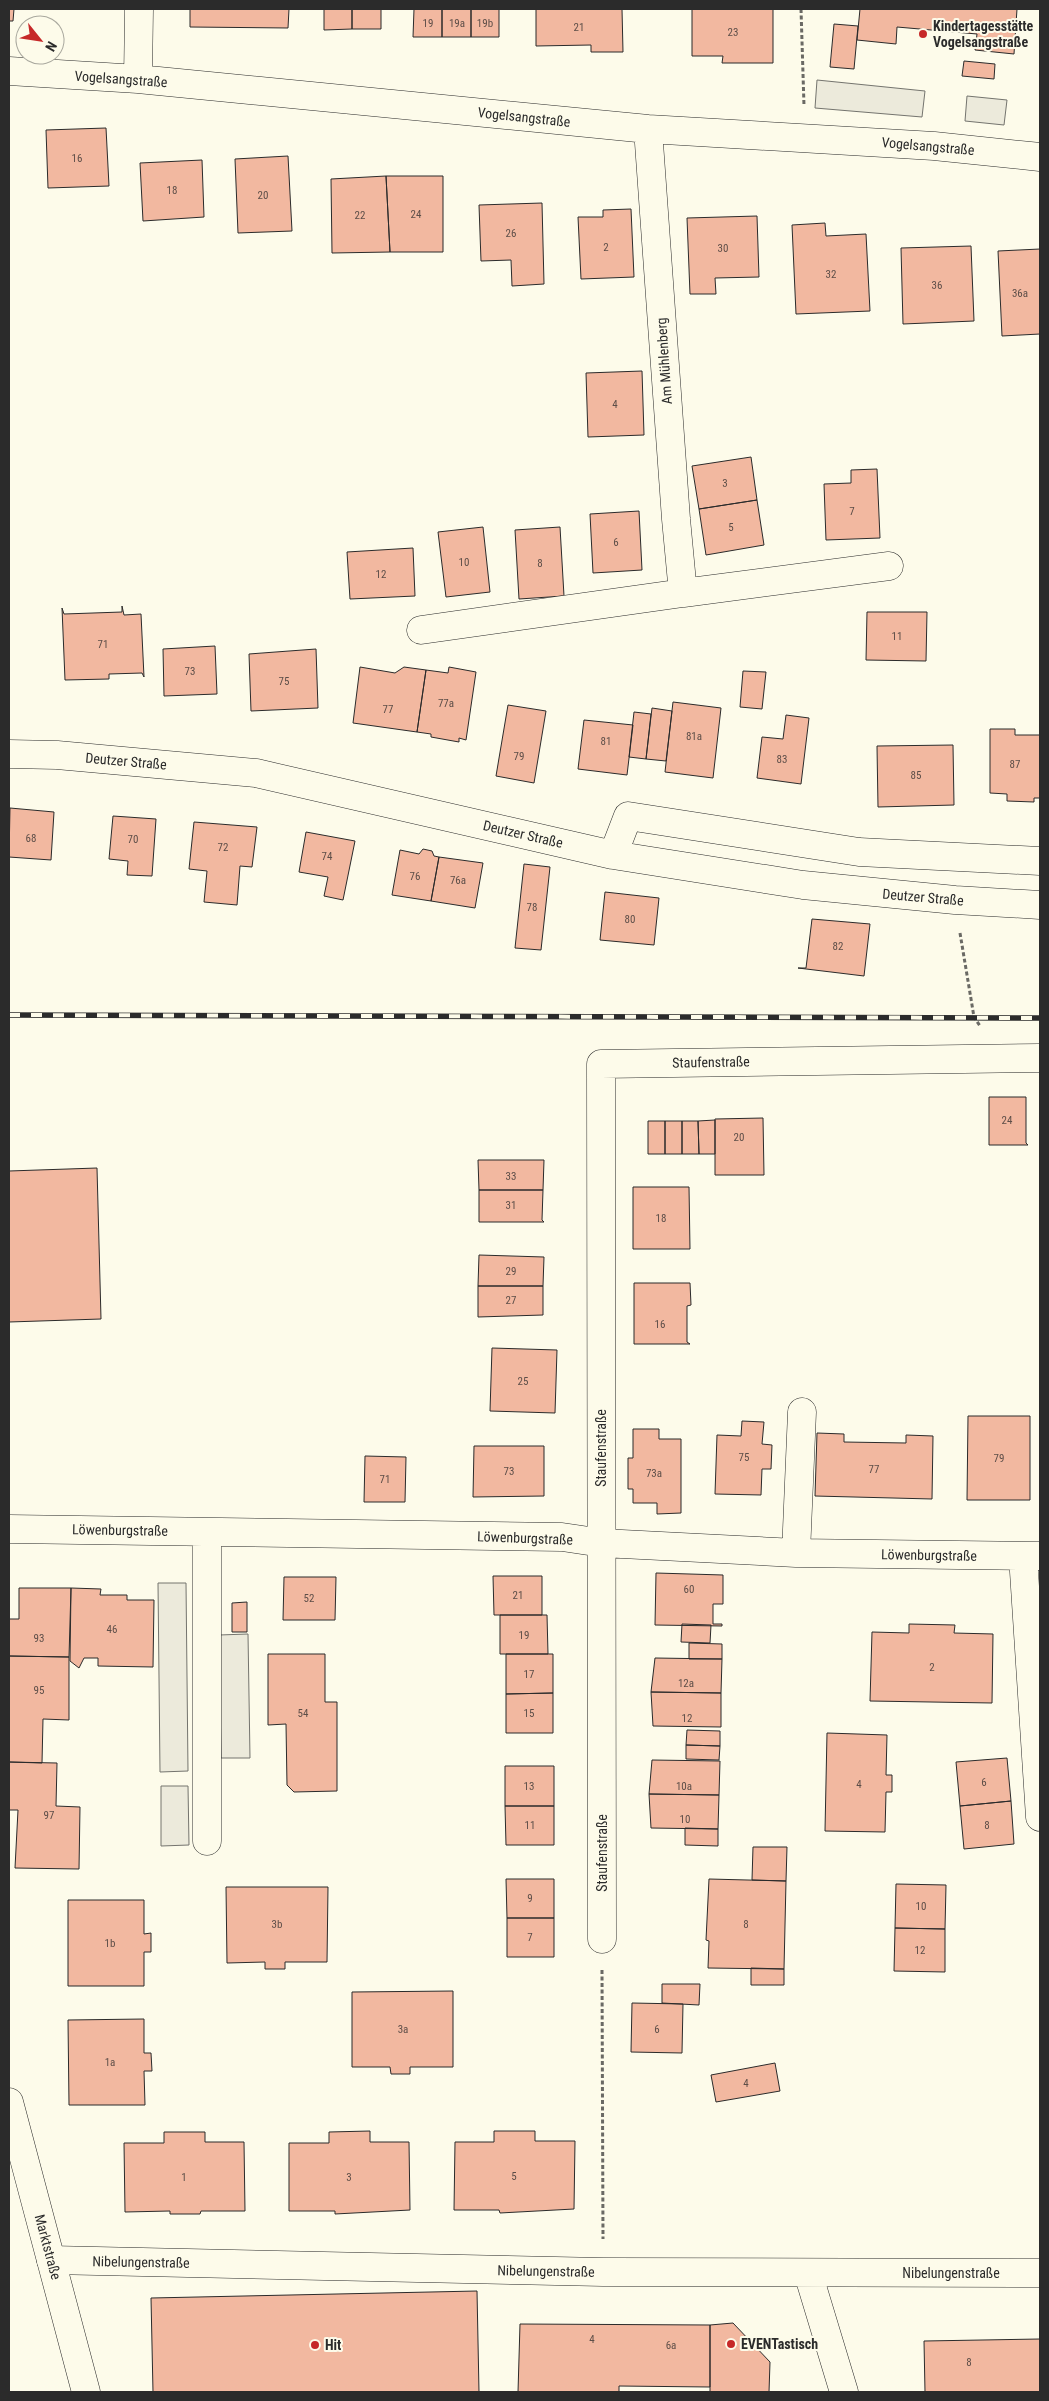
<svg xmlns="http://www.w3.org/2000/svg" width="1049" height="2401" viewBox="0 0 1049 2401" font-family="'Roboto Condensed',sans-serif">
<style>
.parking{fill:#eceadb;stroke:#74746e}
.building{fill:#f2b8a0;stroke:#2b2b2b}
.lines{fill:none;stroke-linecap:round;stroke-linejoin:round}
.minor-casing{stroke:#2b2b2b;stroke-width:29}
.major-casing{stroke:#2b2b2b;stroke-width:29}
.path{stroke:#6a6964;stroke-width:3;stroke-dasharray:4 2.5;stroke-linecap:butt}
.minor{stroke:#fdfbea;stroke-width:28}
.major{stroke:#fdfbea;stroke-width:28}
.rail-casing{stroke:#2b2b2b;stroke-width:5.5}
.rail{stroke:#fdfbea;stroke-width:4;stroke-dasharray:11;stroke-linecap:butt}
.poi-dot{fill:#c62828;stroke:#fdfbea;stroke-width:2}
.labels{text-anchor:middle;stroke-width:4;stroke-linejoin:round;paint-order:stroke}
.number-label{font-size:11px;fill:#5d4e48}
.poi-label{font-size:14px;font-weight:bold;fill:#2b2b2b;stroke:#fdfbea;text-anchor:start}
.street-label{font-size:14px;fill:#2b2b2b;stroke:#fdfbea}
</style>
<rect width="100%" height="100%" fill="#fdfbea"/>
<path class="parking" d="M817 80 925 91 922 117 815 108Z
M967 96 1007 100 1004 125 965 121Z
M158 1583H186L188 1771 160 1772Z
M248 1634 250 1758H221L219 1635Z
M161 1786H188L189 1845 161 1846Z"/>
<path class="building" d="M9 9H14L13 21H9Z
M190 9H289L288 28 190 27Z
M324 9H352V29L324 30Z
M352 9H381V29H352Z
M414 9H442V37H413Z
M442 9H471V37H442Z
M471 9H499V37H471Z
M536 9H622L623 52H591V45L536 46Z
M692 9H773V63H722L723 56H692Z
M860 9H1017L1014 54 975 50 977 34 897 27 896 44 857 40Z
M834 24 858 26 854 69 830 67Z
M964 61 995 64 994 79 962 76Z
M106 128 109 186 48 188 46 130Z
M288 156 292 231 238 233 235 159Z
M202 160 204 217 143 221 140 163Z
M386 176 390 252 332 253 331 179Z
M386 176H443V252H390Z
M542 203 544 284 512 286 511 260 481 261 479 205Z
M631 209 634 277 581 279 578 217H603V210Z
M757 216 759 277 715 278 716 294H690L687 218Z
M825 223 826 236 866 234 870 311 796 314 792 225Z
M971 246 974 321 903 324 901 248Z
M1040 249V334L1002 336 998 251Z
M642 371 644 435 588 437 586 373Z
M751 457 757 500 699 509 692 466Z
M877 469 880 538 826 540 824 484 851 483V470Z
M757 500 764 545 706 555 699 509Z
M639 511 642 570 593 573 590 514Z
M483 527 490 592 446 597 438 532Z
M560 527 564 596 519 599 515 530Z
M413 548 415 596 350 599 347 552Z
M122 606 124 615 141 614 144 677 142 673 109 674V679L65 680 62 608 64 614 122 612Z
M867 612H927L926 661 866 660Z
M215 646 217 694 164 696 163 649Z
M316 649 318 708 251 711 249 654Z
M360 667 395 673 404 667 426 670 417 732 353 723Z
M449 667 476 672 466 740 459 738V742L431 737V734L417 732 426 670 448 673Z
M743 671 766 672 762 709 740 707Z
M673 702 721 708 713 778 665 772Z
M508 705 546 711 534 783 496 776Z
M652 708 672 711 666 761 646 759Z
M634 712 651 714 646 759 629 757Z
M786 715 809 718 801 784 757 778 762 737 783 739Z
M584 720 633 725 627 775 578 769Z
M990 729H1015V735H1040V798H1034V802L1007 801V794L990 793Z
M953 745 954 805 878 807 877 746Z
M10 808 54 812 51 860 9 857Z
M113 816 156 819 152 876 127 875 128 861 109 859Z
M194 822 257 827 252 867 240 866 237 905 204 902 207 871 189 869Z
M306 832 355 841 343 900 324 896 328 877 299 872Z
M423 849 432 851 434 856 439 857 431 901 392 895 400 850 419 854Z
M439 857 483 863 475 908 431 901Z
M524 864 550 867 541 950 515 948Z
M605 892 659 898 654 945 600 940Z
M812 919 870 924 864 976 798 968H806Z
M989 1097H1026V1143L1028 1145H989Z
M763 1118 764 1175H715V1119Z
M715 1120V1154H699L698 1121Z
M648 1121H665V1154H648Z
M665 1121H682V1154H665Z
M682 1121H698L699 1154H682Z
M478 1160H544L543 1190H479Z
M97 1168 101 1319 9 1322V1171Z
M633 1187H689L690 1249H633Z
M479 1190H543L542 1220 544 1222H479Z
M479 1255 544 1257 543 1286H478Z
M634 1283H690L691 1305 687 1306V1342L690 1344H634Z
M478 1286H543V1315L478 1317Z
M492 1348 557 1350 555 1413 490 1411Z
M968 1416H1030V1500H967Z
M742 1421 764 1422 762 1444 772 1445 771 1469H762L761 1495 715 1494 717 1435 741 1436Z
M633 1429H659V1439H681V1513L657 1514V1503H633V1489H628V1458H633Z
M817 1433 844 1434V1442L906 1443V1435L933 1436 932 1499 815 1496Z
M474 1446H544V1496L473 1497Z
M365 1456 406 1457 405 1502H364Z
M656 1573 723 1575V1604H713V1624H722V1626L655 1625Z
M493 1576H542V1615H494Z
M284 1577H336L335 1620H283Z
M19 1588H71L69 1657 9 1656V1619H19Z
M71 1588 101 1589 100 1595H127V1600H154L153 1667 98 1666V1658H84L79 1668 70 1661Z
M247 1602V1632H232V1603Z
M500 1615H547L548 1654H500Z
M682 1624 711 1625 710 1643 681 1642Z
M909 1624 955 1625 954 1633 993 1634 992 1703 870 1701 872 1632 909 1633Z
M689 1643 722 1644V1659H689Z
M268 1654H325V1702H337V1791L294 1792 287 1785 286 1724 268 1725Z
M506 1654H553V1693L506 1694Z
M9 1656 69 1657V1720L43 1719 42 1763 9 1762Z
M655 1658 722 1659 721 1693 651 1692Z
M651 1692 721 1693V1727L653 1726Z
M553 1693V1733H506V1694Z
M687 1730 720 1731V1746L686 1745Z
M827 1733 887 1735 886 1775H892V1792H886L885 1832 825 1831Z
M686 1745 720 1746 719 1760 686 1759Z
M1007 1758 1011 1801 960 1806 956 1762Z
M652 1760 720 1761 719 1795 649 1794Z
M9 1762 57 1763 56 1806 80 1807 79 1869 15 1868 18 1810H9Z
M505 1766H554V1806H505Z
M649 1794 719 1795 718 1829 651 1828Z
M1011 1801 1014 1844 964 1849 960 1806Z
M505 1806H554V1845H506Z
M685 1828 718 1829V1846L685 1845Z
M753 1847H787L786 1881 752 1880Z
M506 1879H554V1918H507Z
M709 1879 786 1881 784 1969 708 1968 709 1941 706 1940Z
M896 1884 946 1885 945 1929 895 1928Z
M226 1887H328L327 1962H285V1969H265V1962L227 1963Z
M68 1900H144V1934L151 1933V1952H144V1986H68Z
M507 1918H554V1957H507Z
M895 1928 945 1929V1972L894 1971Z
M751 1968 784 1969V1985H751Z
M662 1984H700L699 2005 662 2003Z
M453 1991V2067H410V2074H391L390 2067H352V1992Z
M632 2003 683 2004 682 2053 631 2052Z
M144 2019V2053H151L152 2071H144L145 2105H69L68 2020Z
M775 2063 780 2091 716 2102 711 2075Z
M370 2131V2142H409L410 2210 335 2214V2211H289V2143H329V2132Z
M494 2131H535V2141H575L574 2209 500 2213 499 2210H454L455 2142H494Z
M164 2132H205V2142H244L245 2211H201L200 2214H170V2211L125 2212 124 2143H164Z
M477 2291 479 2392H153L151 2298Z
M733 2323 770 2362 769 2392H710V2325Z
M520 2324 710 2325V2387L619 2386V2392H518Z
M1040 2339V2392H925L924 2341Z"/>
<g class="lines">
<defs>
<path id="minor" d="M9 71 138 79 648 129 934 146 1040 157
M138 79 139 9
M683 593 889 566
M421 630 683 593 676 519 648 129
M9 754 57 755 256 773 613 855 803 885 955 900 1040 905
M613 855 628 816 859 852 1040 861
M9 1529 562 1537 602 1543 796 1553 1040 1556
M796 1553 802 1412
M1023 1556 1040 1817
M207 1841V1532
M602 1939 601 1064 1040 1058
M51 2260 603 2272 1040 2273
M808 2273 844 2392"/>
<path id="major" d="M9 2102 86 2392"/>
</defs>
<use href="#minor" class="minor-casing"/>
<use href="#major" class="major-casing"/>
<path class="path" d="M801 9 804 106
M960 933 974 1017 980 1026
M602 1970 603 2239"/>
<use href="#minor" class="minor"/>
<use href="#major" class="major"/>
<defs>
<path id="rail" d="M9 1015 1040 1018"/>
</defs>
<use href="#rail" class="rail-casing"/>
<use href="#rail" class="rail"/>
</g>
<g class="poi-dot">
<circle cx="923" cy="34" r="5"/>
<circle cx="731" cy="2344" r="5"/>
<circle cx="315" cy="2345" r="5"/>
</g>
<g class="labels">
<g class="number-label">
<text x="428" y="27">19</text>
<text x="457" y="27">19a</text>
<text x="485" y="27">19b</text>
<text x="579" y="31">21</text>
<text x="733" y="36">23</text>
<text x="77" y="162">16</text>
<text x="172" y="194">18</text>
<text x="263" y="199">20</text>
<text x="416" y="218">24</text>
<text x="360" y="219">22</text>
<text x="511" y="237">26</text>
<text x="606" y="251">2</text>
<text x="723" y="252">30</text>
<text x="831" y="278">32</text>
<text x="937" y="289">36</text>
<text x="1020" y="297">36a</text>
<text x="615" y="408">4</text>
<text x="725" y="487">3</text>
<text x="852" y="515">7</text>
<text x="731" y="531">5</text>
<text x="616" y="546">6</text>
<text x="464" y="566">10</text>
<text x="540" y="567">8</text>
<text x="381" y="578">12</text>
<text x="897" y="640">11</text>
<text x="103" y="648">71</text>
<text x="190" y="675">73</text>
<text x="284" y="685">75</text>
<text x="446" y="707">77a</text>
<text x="388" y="713">77</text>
<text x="694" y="740">81a</text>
<text x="606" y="745">81</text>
<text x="519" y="760">79</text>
<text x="782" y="763">83</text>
<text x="1015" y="768">87</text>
<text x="916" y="779">85</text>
<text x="31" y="842">68</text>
<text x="133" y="843">70</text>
<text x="223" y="851">72</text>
<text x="327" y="860">74</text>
<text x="415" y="880">76</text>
<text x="458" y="884">76a</text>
<text x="532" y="911">78</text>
<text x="630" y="923">80</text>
<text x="838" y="950">82</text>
<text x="1007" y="1124">24</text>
<text x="739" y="1141">20</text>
<text x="511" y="1180">33</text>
<text x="511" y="1209">31</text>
<text x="661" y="1222">18</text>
<text x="511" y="1275">29</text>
<text x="511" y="1304">27</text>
<text x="660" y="1328">16</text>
<text x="523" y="1385">25</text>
<text x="744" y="1461">75</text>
<text x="999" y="1462">79</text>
<text x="874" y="1473">77</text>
<text x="509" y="1475">73</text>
<text x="654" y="1477">73a</text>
<text x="385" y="1483">71</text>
<text x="689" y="1593">60</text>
<text x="518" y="1599">21</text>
<text x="309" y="1602">52</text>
<text x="112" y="1633">46</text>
<text x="524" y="1639">19</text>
<text x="39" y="1642">93</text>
<text x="932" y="1671">2</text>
<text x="529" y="1678">17</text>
<text x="686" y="1687">12a</text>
<text x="39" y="1694">95</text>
<text x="303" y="1717">54</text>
<text x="529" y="1717">15</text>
<text x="687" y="1722">12</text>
<text x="984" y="1786">6</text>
<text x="859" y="1788">4</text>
<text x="529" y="1790">13</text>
<text x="684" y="1790">10a</text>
<text x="49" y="1819">97</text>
<text x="685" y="1823">10</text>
<text x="530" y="1829">11</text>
<text x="987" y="1829">8</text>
<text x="530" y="1902">9</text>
<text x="921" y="1910">10</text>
<text x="277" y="1928">3b</text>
<text x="746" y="1928">8</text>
<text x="530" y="1941">7</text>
<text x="110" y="1947">1b</text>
<text x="920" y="1954">12</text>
<text x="403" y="2033">3a</text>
<text x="657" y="2033">6</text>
<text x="110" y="2066">1a</text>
<text x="746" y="2087">4</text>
<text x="514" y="2180">5</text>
<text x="184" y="2181">1</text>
<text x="349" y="2181">3</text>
<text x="592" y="2343">4</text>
<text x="671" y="2349">6a</text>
<text x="969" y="2366">8</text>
</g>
<g class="poi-label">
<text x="933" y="31">Kindertagesstätte<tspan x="933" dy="16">Vogelsangstraße</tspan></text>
<text x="741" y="2349">EVENTastisch</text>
<text x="325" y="2350">Hit</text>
</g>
<g class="street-label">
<text transform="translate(121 79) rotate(4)" y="5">Vogelsangstraße</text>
<text transform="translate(524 117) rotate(6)" y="5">Vogelsangstraße</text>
<text transform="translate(928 146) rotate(5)" y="5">Vogelsangstraße</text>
<text transform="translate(664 361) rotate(-94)" y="5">Am Mühlenberg</text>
<text transform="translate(126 761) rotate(5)" y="5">Deutzer Straße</text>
<text transform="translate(523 834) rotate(13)" y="5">Deutzer Straße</text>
<text transform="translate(923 897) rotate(5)" y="5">Deutzer Straße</text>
<text transform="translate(711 1062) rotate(-1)" y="5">Staufenstraße</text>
<text transform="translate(601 1448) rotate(-90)" y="5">Staufenstraße</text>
<text transform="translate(120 1530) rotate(1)" y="5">Löwenburgstraße</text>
<text transform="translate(525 1538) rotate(2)" y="5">Löwenburgstraße</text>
<text transform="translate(929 1555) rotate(1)" y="5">Löwenburgstraße</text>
<text transform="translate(602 1853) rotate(-90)" y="5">Staufenstraße</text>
<text transform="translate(48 2247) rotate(75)" y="5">Marktstraße</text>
<text transform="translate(141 2262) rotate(1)" y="5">Nibelungenstraße</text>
<text transform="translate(546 2271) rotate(1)" y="5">Nibelungenstraße</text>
<text x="951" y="2278">Nibelungenstraße</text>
</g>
</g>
<rect width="1049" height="2401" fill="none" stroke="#2b2b2b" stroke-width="20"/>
<g transform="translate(40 40) rotate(120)"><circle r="24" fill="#fdfbea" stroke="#a9a89e"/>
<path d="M0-4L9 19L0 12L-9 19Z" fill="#c62828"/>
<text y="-8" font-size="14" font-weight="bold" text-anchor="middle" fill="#2b2b2b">N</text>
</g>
</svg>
